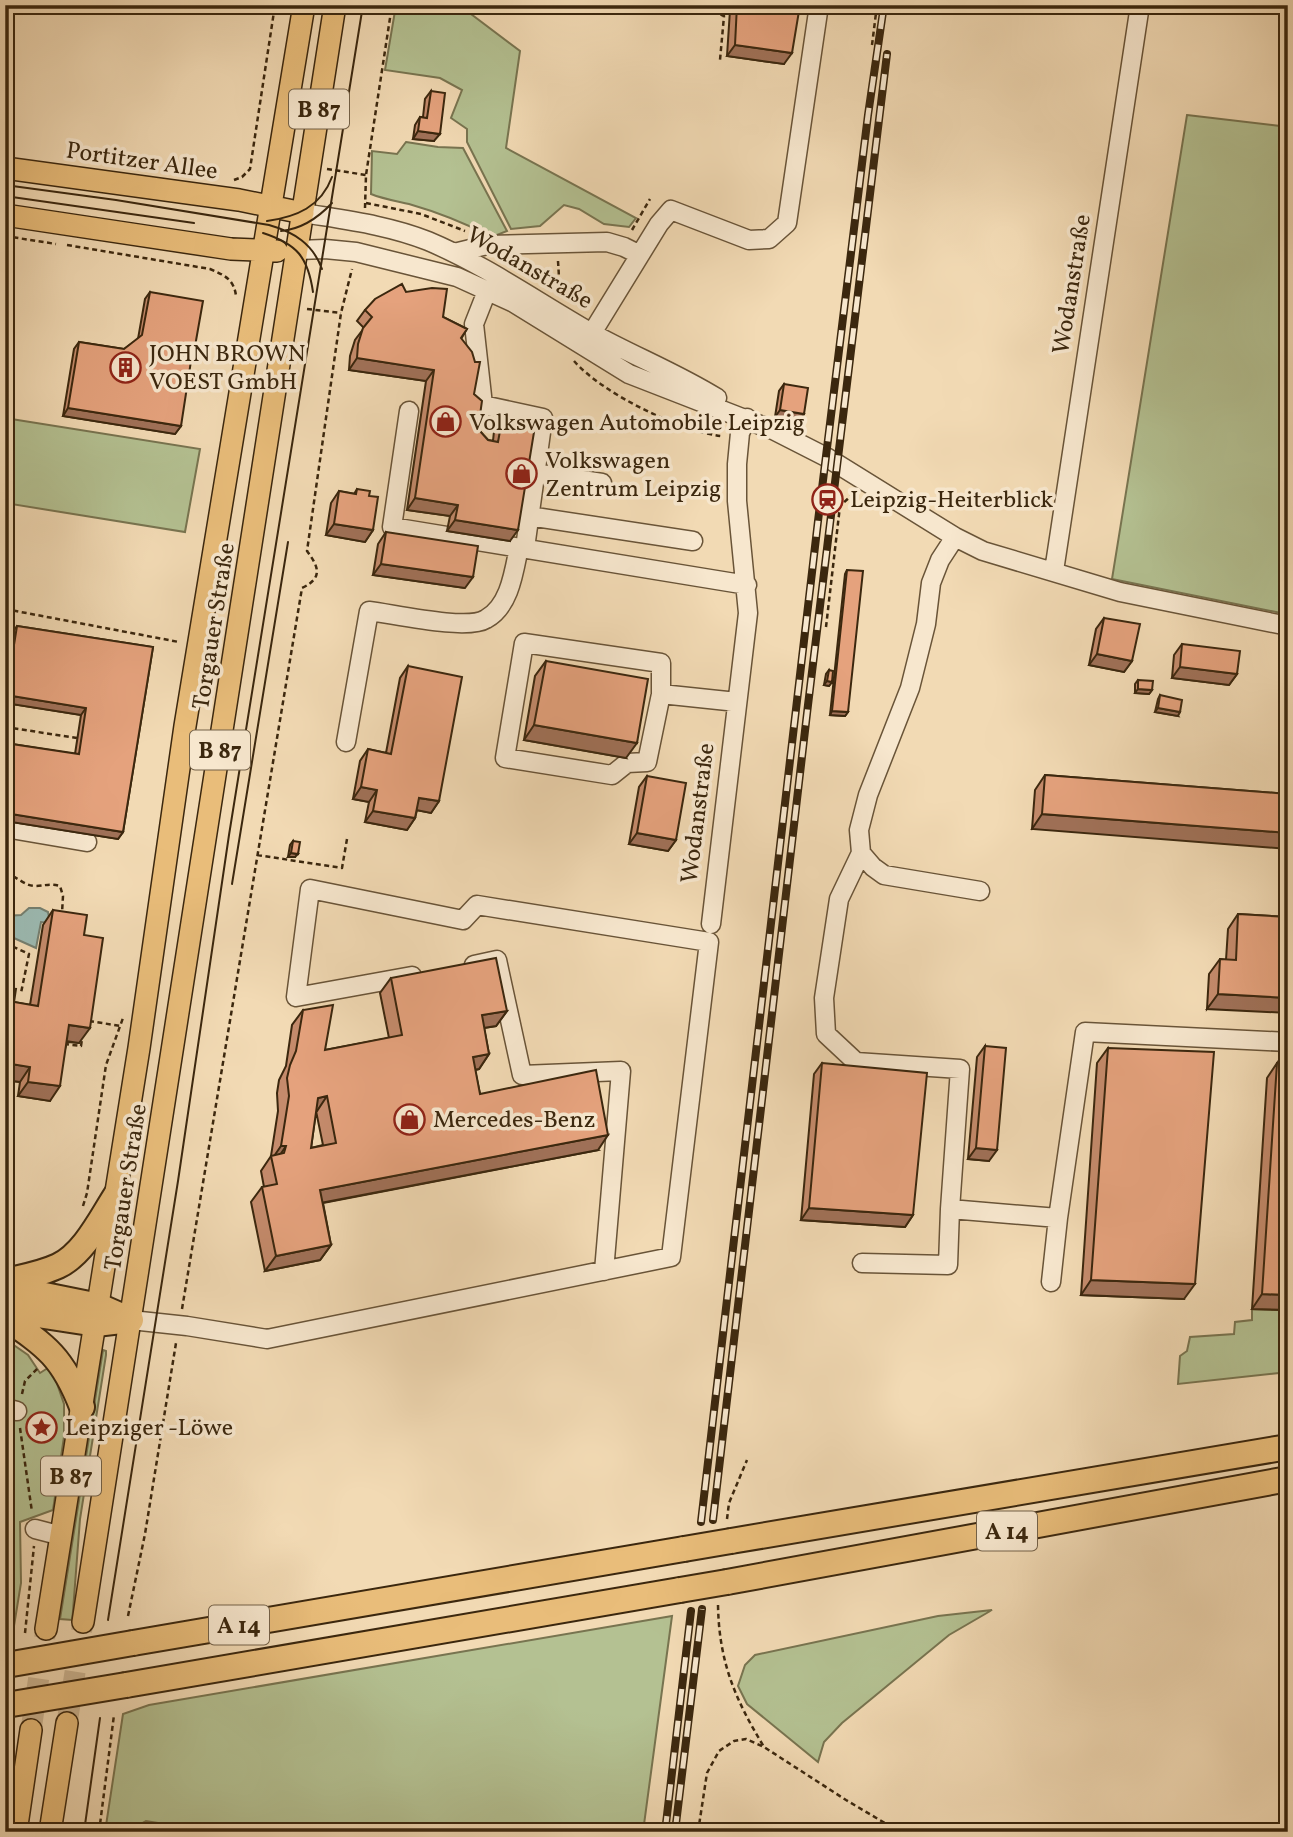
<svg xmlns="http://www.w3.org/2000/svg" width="1293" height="1837" viewBox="0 0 1293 1837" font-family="Vollkorn,serif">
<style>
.green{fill:#b4c192;stroke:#787450;stroke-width:2}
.water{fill:#9cbab2;stroke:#757f70;stroke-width:2}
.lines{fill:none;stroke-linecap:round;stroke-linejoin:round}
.major-tunnel{stroke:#cdb693;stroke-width:21;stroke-dasharray:21 10;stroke-linecap:butt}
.minor-casing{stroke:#695438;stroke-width:21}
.major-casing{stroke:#3b270e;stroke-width:24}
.highway-casing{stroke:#3b270e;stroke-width:28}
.path{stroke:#3b270e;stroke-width:2.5;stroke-dasharray:5 3.5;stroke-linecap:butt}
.minor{stroke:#f7e7ce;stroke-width:18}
.major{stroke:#e9bd7a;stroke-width:21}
.highway{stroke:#e9bd7a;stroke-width:24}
.tram{stroke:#3b270e;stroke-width:2}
.rail-casing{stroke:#3b270e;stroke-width:8}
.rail{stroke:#f7e7ce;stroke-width:5;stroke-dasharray:16;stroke-linecap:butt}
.highway-bridge-casing{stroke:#3b270e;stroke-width:28;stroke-linecap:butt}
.highway-bridge{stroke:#e9bd7a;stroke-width:24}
.wall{fill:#c58b6c;stroke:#3b270e;stroke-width:2;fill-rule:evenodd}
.shaded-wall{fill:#a07158;stroke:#3b270e;stroke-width:2}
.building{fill:#e5a27d;stroke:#3b270e;stroke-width:2;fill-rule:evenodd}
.labels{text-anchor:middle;stroke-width:7;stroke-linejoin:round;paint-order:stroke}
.shield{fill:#f7e7ce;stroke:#736148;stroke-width:2}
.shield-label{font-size:23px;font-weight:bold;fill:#3b270e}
.street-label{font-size:24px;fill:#3b270e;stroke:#f7e7ce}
.poi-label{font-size:24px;fill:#3b270e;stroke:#f7e7ce;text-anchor:start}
</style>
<rect width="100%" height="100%" fill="#f2dab4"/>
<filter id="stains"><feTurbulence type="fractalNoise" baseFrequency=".00286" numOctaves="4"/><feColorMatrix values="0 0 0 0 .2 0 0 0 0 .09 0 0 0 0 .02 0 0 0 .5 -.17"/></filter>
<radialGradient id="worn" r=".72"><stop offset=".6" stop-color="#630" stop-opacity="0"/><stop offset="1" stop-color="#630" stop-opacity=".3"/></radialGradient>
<path class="green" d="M396 5H459L520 51 506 148 636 218 629 227 604 224 579 209 564 205 540 226 511 229 467 142V129L451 118 462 90 440 78 385 70Z
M1187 115 1288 127 1286 614 1112 579Z
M406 142 438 147 463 148 507 231 492 237C467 224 437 212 409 204 396 201 383 199 371 194L372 151 397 154Z
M5 418 200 449 185 532 5 503Z
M1252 1309 1288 1310V1372L1178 1384 1180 1356 1187 1351 1190 1337 1234 1334 1235 1322 1252 1320Z
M5 1339 28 1355 40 1373 51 1366 64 1404V1437L53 1510 20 1522 21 1583 14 1626 5 1628Z
M103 1350 106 1351V1355L80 1519 73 1611 72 1620 60 1619Z
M992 1610 949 1635 842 1723 824 1742 818 1762 747 1704 738 1686 745 1665 755 1655 938 1616Z
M672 1616 643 1832H213L146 1821 141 1824 145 1832H105L123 1714 149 1705Z"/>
<path class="water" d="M29 908H40L48 912 50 923 41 922 36 948 5 934V916L21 915Z"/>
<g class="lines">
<path class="major-tunnel" d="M67 1723 83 1622
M31 1730 46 1629"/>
<defs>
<path id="minor" d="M303 213C345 220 388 225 428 241 485 265 536 301 590 332 631 355 677 373 717 398
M298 250 325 249 356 252 457 277 514 303 629 374 773 430 826 457 955 537 983 551 1120 592 1288 626
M454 253 487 245 607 242 624 247 640 255
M487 291 474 324 483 405 543 418 525 548
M584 346 659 224 671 210 749 240 769 239 787 223 819 5
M409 411 392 527 747 585
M535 473 602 483
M529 516 693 541
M955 537 940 560 931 583 926 624 910 688 868 795 859 830 861 853 873 867 884 875 980 891
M1054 571 1140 5
M661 694 647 762 627 763 612 775 505 758 524 643 661 663V694L737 702
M346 742 369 611C394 614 467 631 486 619 510 606 514 571 519 547
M5 828 87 842
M861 853 839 899 824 998 826 1034 856 1062 960 1069 950 1209 1058 1218 1085 1032 1288 1042
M711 924 748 613 737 501V464L740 433 747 418
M474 965 497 960 522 1075 621 1071 604 1271
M862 1263 948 1265 950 1209
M1051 1282 1058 1218
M131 1320 187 1326 267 1339 671 1257 709 942 477 905 463 920 310 889 296 997 412 976
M5 1408 17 1411
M35 1529 62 1536"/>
<path id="major" d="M5 168 239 200 303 213
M5 215 231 249 277 251
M83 1622 335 5
M46 1629 139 1048 185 726 304 5
M16 1832 31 1730
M50 1832 67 1723"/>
<path id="highway" d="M5 1281C23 1277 41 1274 58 1266 84 1254 101 1218 116 1195
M5 1287 99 1306 131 1320
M5 1310 96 1324 130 1320
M5 1318C47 1346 63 1358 82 1407
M731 1541 1288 1447
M727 1582 1288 1479
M133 1643 684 1549
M126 1685 680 1590"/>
</defs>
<use href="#minor" class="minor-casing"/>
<use href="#major" class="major-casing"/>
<use href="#highway" class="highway-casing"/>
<path class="path" d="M697 5 724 16 720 60
M872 45 877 5
M327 169 366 175
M234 180 242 177 250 169 275 5
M366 203 421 214 465 231
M365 208 366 175 392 5
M632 230 650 199
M5 236 56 244
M67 245 210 269C224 275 234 279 236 296
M558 261 560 293
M307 309 341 313
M574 361C602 393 679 431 721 436
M5 609 179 642
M826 627 840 506 853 494
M5 727 77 738
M257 855 342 868 347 839
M5 874C16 875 24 886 35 886 44 886 50 883 60 886L63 896 62 913
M5 943 29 954 21 993
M89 1021 121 1026
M64 1044 81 1046 82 1039
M83 1206 87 1193 106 1065 123 1018
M182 1309 302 588C323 578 319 567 307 551L341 313 352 269
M22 1394 25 1381 38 1368
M20 1428 32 1512
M727 1519 729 1503 747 1460
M718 1605C719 1662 735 1699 764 1747
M128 1616 145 1534 176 1343
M25 1633 34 1546
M5 1753 10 1734
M99 1832 114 1715
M698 1832 707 1773 719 1751 734 1741 746 1739 764 1747 846 1800 900 1832"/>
<use href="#minor" class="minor"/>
<use href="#major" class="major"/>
<use href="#highway" class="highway"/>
<path class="tram" d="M5 185 116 200 269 225C294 232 313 244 322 269
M5 196 194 223
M267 221C296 217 321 207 332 177
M281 231C302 229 318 218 332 203
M263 233C297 244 308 257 313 292
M232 884 288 542
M108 1620 178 1181 229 835 363 5
M84 1832 100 1718"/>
<defs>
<path id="rail" d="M713 1520 808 705 887 54
M701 1522 818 521 868 115 884 5
M665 1832 691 1611
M675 1832 702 1609"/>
</defs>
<use href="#rail" class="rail-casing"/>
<use href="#rail" class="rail"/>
<defs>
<path id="highway-bridge" d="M684 1549 731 1541
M680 1590 727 1582
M12 1664 133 1643
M6 1705 126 1685"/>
</defs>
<use href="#highway-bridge" class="highway-bridge-casing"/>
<use href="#highway-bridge" class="highway-bridge"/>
</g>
<path class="wall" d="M719 5H800L784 64 727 56 730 10Z
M431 91 434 141 413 139 415 125 420 117H423L425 99Z
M150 292 189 359 182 358 181 426 175 434 63 416 74 349 79 342 124 349 138 339 145 299Z
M406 292 443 317 467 329 461 339 474 394 478 429 488 440 493 441 494 431 502 420 510 541 447 531 450 516 407 510 426 381 349 370 350 356 355 340 364 328 357 321 365 310Z
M784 384 799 421 775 417 779 391Z
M357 489 369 496 373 530 365 542 326 535 331 503 339 491 354 494Z
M386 532 465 588 373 575 378 544Z
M847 570 848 712 845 716 830 715 845 574Z
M1104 618 1132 661 1124 672 1089 665 1096 629Z
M17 626 153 647 123 832 118 839 5 821V743L75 754 81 715 5 703V672L12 633Z
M1182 644 1237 674 1229 685 1172 678 1174 655Z
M546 661 626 758 524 740 535 676Z
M408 666 439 801 431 813 417 810 415 818 407 830 365 822 369 802 353 799 360 761 368 749 386 753 400 678Z
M829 670 832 682 829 686 824 685 826 674Z
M1138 680 1152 690 1149 694 1135 693V684Z
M1160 695 1178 716 1155 712 1158 699Z
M1045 775 1288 794 1032 829 1035 790Z
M647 776 676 840 668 851 629 844 639 787Z
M293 841 295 857H288L290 845Z
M53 910 84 935 79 1043 67 1042 50 1101 18 1096 20 1082 5 1080V988L14 1002 30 1005 43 925Z
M1238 914 1288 917 1207 1009 1209 974 1220 959 1226 960 1228 929Z
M391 978 507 1011 496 1026 484 1028 489 1054 479 1069 475 1070 480 1094 598 1150 323 1203 331 1245 320 1260 265 1271 251 1202 262 1187H264L261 1171 271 1156 278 1111 277 1093 279 1080 286 1066 292 1025 303 1010 325 1050 389 1038 380 993ZM316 1111 323 1145 311 1148Z
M985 1046 989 1161 968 1159 977 1057Z
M1108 1048 1184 1299 1081 1295 1097 1063Z
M822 1063 913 1215 905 1227 801 1220 814 1074Z
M1277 1063 1288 1310 1252 1309 1267 1078Z"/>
<path class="shaded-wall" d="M735 45 792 53 784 64 727 56Z
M418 131 440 134 434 141 413 139Z
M184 350 194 352 189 359 179 358Z
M357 358 434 370 426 381 349 370Z
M68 408 181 426 175 434 63 416Z
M780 410 804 414 799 421 775 417Z
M415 498 458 505 450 516 407 510Z
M455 520 518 530 510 541 447 531Z
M334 524 373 530 365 542 326 535Z
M381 564 473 577 465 588 373 575Z
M1097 654 1132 661 1124 672 1089 665Z
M1180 667 1237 674 1229 685 1172 678Z
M827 681 832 682 829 686 824 685Z
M1138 689 1152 690 1149 694 1135 693Z
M5 695H6L86 708 81 715 5 703Z
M1158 708 1180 712 1178 716 1155 712Z
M832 711 848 712 845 716 830 715Z
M534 725 637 743 626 758 524 740Z
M361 787 377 790 369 802 353 799Z
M419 798 439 801 431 813 411 809Z
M373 811 415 818 407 830 365 822Z
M5 813 123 832 118 839 5 821Z
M1042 814 1288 833V849L1032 829Z
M637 833 676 840 668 851 629 844Z
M291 853 298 854 295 857H288Z
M1218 994 1288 998V1013L1207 1009Z
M507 1011 496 1026 471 1030 482 1015Z
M69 1025 90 1028 79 1043 59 1040Z
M489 1054 479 1069 462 1072 473 1057Z
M5 1063 30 1067 20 1082 5 1080Z
M28 1082 60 1086 50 1101 18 1096Z
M327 1096 317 1111 307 1113 318 1098Z
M608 1135 598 1150 310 1205 320 1190Z
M281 1146H286L276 1161 272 1159Z
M976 1148 997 1150 989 1161 968 1159Z
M809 1208 913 1215 905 1227 801 1220Z
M331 1245 320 1260 265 1271 276 1256Z
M1091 1280 1195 1284 1184 1299 1081 1295Z
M1262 1294 1288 1295V1310L1252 1309Z"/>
<path class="building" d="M737 5H800L792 53 735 45Z
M431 91 445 93 440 134 418 131 420 117 427 118Z
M402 284 406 292 432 288 447 289 443 317 467 329 461 338 472 352 475 362H480L474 394 482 401 478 429 488 440 498 442 502 420 535 426 518 530 455 520 458 505 415 498 434 370 357 358 358 344 363 328 372 317 365 310 375 299Z
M150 292 203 301 194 352 184 350 182 358 191 361 181 426 68 408 79 342 124 349 142 335Z
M784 384 808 388 804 414 780 410Z
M357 489 370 491 369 496 378 497 373 530 334 524 339 491 356 494Z
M386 532 478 546 473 577 381 564Z
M847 570 863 571 848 712 832 711Z
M1104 618 1140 624 1132 661 1097 654Z
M17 626 153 647 123 832 5 813V743L79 754 86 708 6 695Z
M1182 644 1240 651 1237 674 1180 667Z
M546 661 648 679 637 743 534 725Z
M408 666 462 677 439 801 419 798 415 818 373 811 377 790 361 787 368 749 391 754Z
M829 670 833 671 832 682 827 681Z
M1138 680 1153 681 1152 690 1138 689Z
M1160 695 1182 700 1180 712 1158 708Z
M1045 775 1288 794V833L1042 814Z
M647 776 686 783 676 840 637 833Z
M293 841 300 842 298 854 291 853Z
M53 910 87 915 84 935 103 938 90 1028 69 1025 60 1086 28 1082 30 1067 5 1063V988L16 989 14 1002 38 1006Z
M1238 914 1288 917V998L1218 994 1220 959 1236 960Z
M496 958 507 1011 482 1015 489 1054 473 1057 480 1094 596 1070 608 1135 320 1190 331 1245 276 1256 262 1187 277 1184 271 1156 284 1153 286 1146H281L289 1096 287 1078 290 1065 296 1051 303 1010 333 1005 325 1050 402 1035 391 978ZM327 1096 336 1143 311 1148 318 1098Z
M985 1046 1006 1048 997 1150 976 1148Z
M1108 1048 1214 1052 1195 1284 1091 1280Z
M822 1063 927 1073 913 1215 809 1208Z
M1277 1063 1288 1064V1295L1262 1294Z
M141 1824 145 1832H137L134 1827Z"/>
<defs>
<symbol id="building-ring" viewBox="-11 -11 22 22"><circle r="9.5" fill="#f7e7ce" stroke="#8f2418" stroke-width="1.5"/><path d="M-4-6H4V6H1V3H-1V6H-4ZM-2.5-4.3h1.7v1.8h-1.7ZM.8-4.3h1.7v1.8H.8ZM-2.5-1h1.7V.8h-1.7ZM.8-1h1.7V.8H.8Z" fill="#8f2418"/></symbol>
<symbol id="shop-ring" viewBox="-11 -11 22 22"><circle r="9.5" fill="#f7e7ce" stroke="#8f2418" stroke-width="1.5"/><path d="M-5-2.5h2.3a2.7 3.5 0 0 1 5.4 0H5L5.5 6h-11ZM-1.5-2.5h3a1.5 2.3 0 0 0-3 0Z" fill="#8f2418"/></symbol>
<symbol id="station-ring" viewBox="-11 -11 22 22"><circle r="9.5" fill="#f7e7ce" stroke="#8f2418" stroke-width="1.5"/><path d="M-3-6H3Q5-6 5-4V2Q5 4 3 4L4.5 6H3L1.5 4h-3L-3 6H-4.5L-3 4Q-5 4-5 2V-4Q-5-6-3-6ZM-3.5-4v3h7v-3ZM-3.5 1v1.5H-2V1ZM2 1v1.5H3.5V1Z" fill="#8f2418"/></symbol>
<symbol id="sight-ring" viewBox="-11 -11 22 22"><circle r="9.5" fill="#f7e7ce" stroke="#8f2418" stroke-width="1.5"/><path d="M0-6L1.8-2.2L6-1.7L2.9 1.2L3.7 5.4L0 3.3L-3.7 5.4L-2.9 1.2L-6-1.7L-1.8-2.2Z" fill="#8f2418"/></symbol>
</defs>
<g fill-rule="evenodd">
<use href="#building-ring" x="108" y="350" width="35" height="35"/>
<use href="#shop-ring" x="428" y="404" width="35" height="35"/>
<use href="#shop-ring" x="504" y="456" width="35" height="35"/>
<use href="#station-ring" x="810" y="482" width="35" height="35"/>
<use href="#shop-ring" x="392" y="1102" width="35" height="35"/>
<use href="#sight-ring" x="24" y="1410" width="35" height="35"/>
</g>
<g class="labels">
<g class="shield">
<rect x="289" y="89.5" width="60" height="39" rx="5"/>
<rect x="190" y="730.5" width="60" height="39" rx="5"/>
<rect x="41" y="1456.5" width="60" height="39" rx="5"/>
<rect x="977" y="1511.5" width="60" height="39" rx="5"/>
<rect x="209" y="1605.5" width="60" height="39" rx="5"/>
</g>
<g class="shield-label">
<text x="319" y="117">B 87</text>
<text x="220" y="758">B 87</text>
<text x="71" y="1484">B 87</text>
<text x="1007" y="1539">A 14</text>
<text x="239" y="1633">A 14</text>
</g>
<g class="street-label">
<text transform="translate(142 160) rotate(8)" y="8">Portitzer Allee</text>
<text transform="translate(530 267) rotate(30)" y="8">Wodanstraße</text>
<text transform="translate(1071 284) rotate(-81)" y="8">Wodanstraße</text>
<text transform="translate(213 626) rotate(-81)" y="8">Torgauer Straße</text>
<text transform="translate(697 813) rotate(-83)" y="8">Wodanstraße</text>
<text transform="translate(125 1187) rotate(-81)" y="8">Torgauer Straße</text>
</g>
<g class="poi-label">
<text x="149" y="361">JOHN BROWN<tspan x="149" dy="28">VOEST GmbH</tspan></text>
<text x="469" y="430">Volkswagen Automobile Leipzig</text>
<text x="545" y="468">Volkswagen<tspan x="545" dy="28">Zentrum Leipzig</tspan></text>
<text x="850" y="507">Leipzig-Heiterblick</text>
<text x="433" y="1127">Mercedes-Benz</text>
<text x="65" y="1435">Leipziger -Löwe</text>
</g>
</g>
<rect width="1293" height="1837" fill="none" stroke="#f2dab4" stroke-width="28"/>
<rect x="7" y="7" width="1279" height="1823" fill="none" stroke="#3b270e" stroke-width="3.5"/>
<rect x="14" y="14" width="1265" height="1809" fill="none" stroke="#3b270e" stroke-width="2"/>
<rect width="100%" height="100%" filter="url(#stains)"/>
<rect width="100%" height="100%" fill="url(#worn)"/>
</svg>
